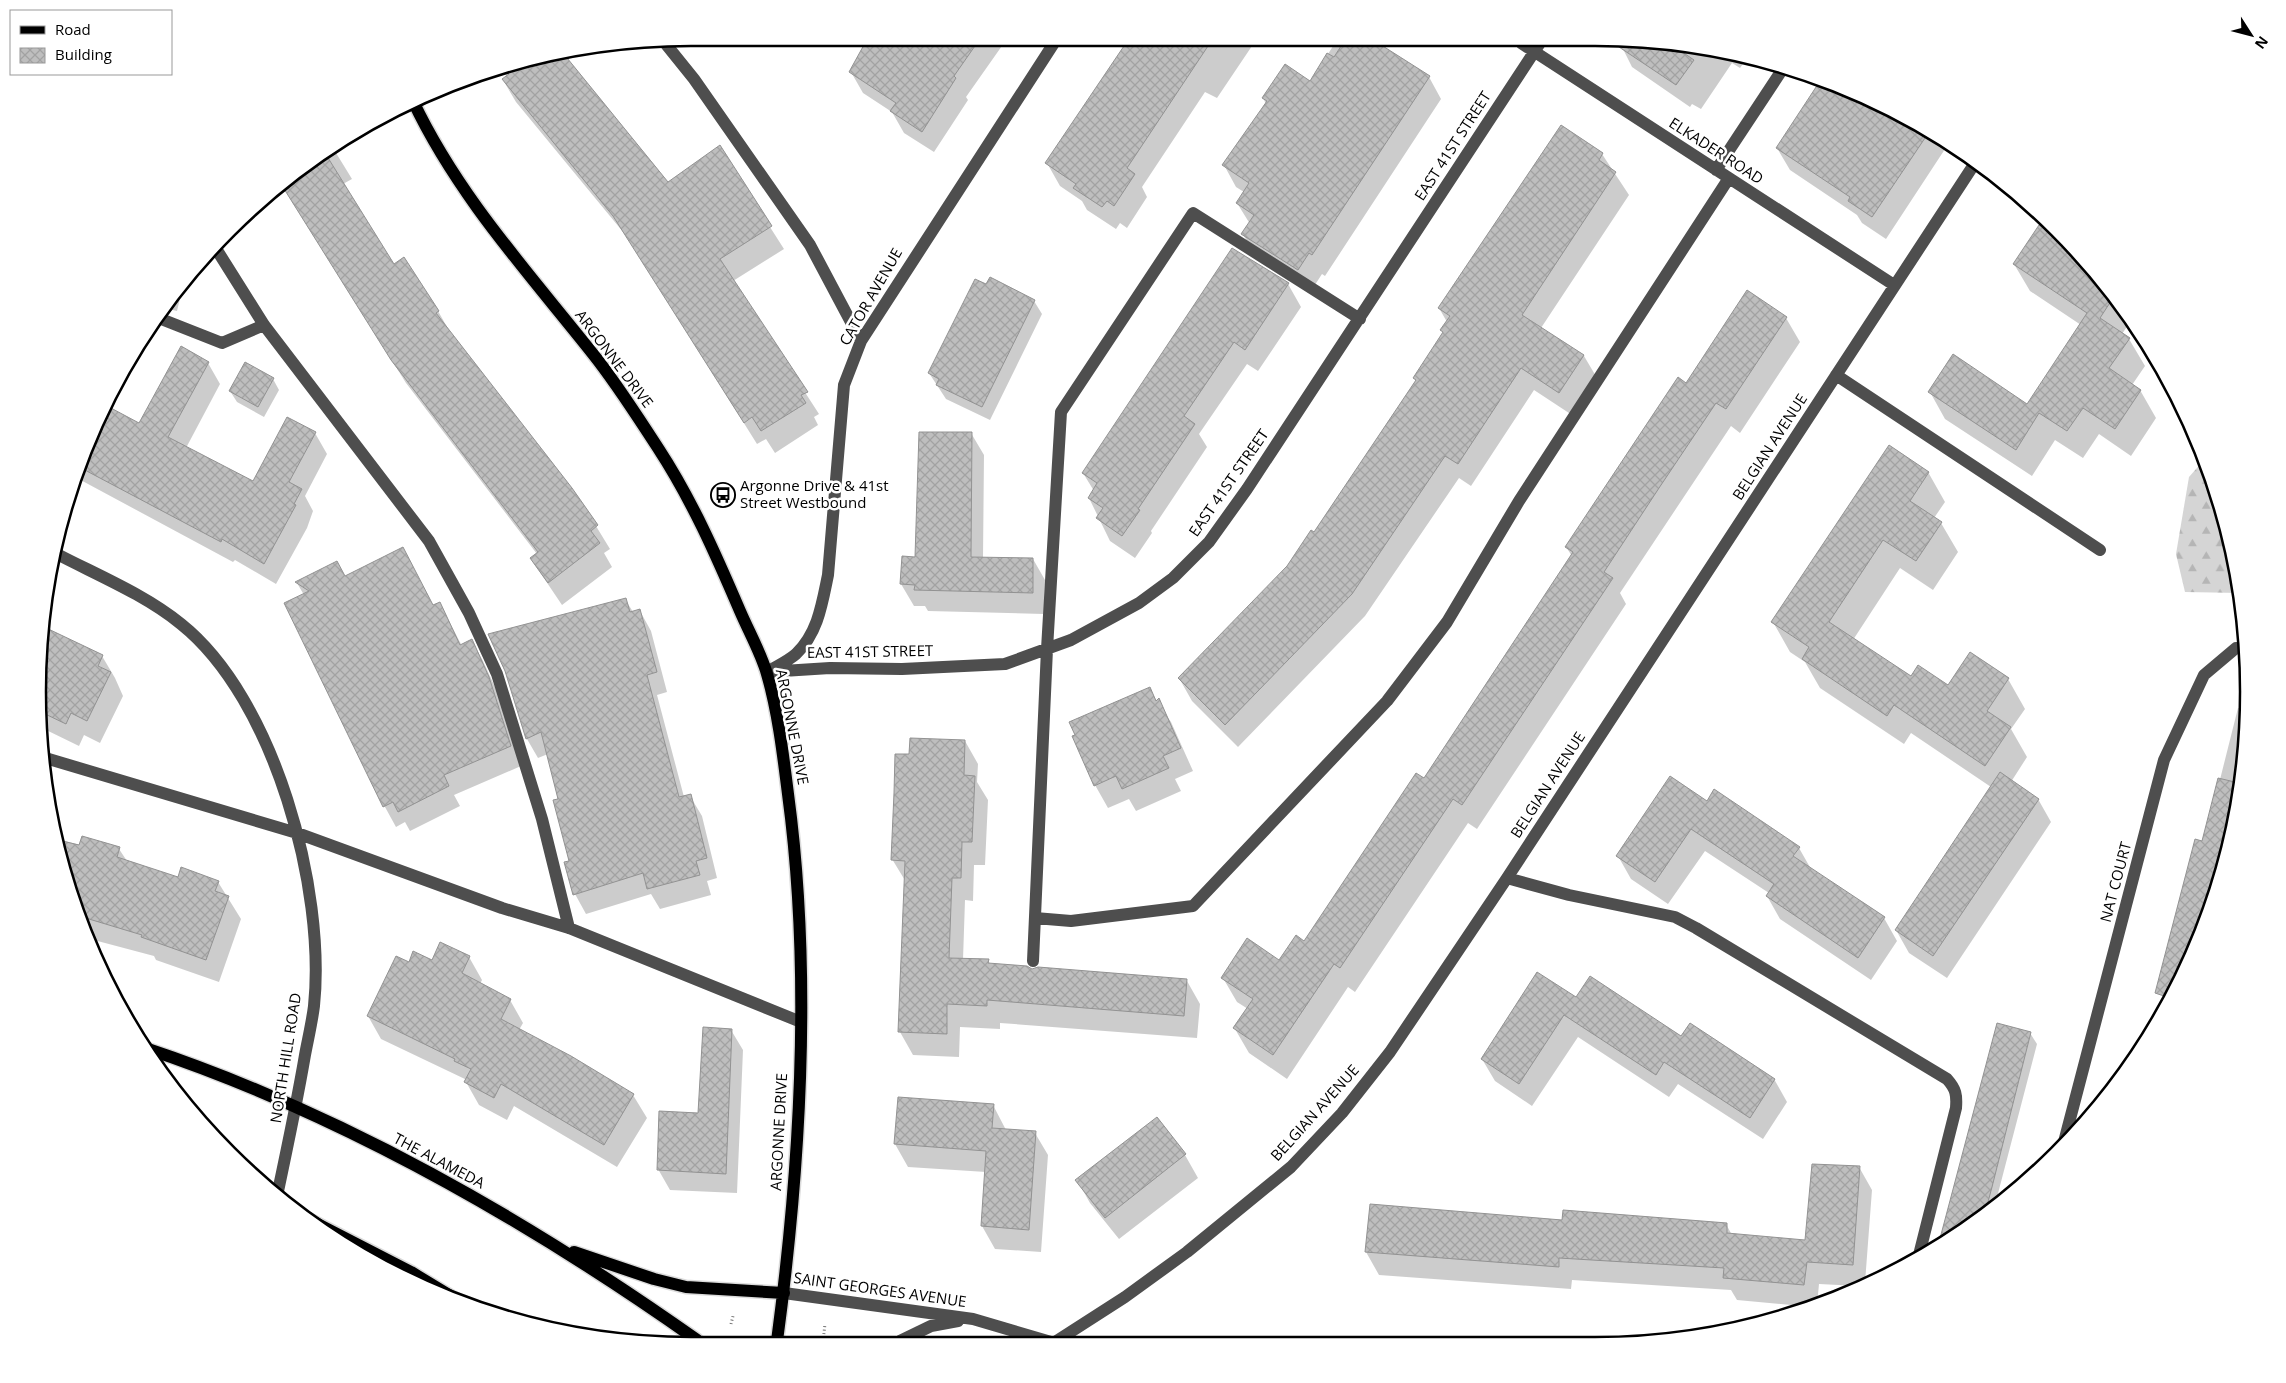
<svg xmlns="http://www.w3.org/2000/svg" width="2286" height="1383" viewBox="0 0 2286 1383" font-family="'Open Sans',sans-serif">
<style>
.forest{fill:url(#forest-firs)}
.shadow{fill:#0003}
.building{fill:url(#building-cross-hatch);stroke:#929292}
.lines{fill:none;stroke-linecap:round;stroke-linejoin:round}
.major-casing{stroke:#dbdbdb;stroke-width:15}
.path{stroke:#707070;stroke-width:3;stroke-dasharray:1 2.5;stroke-linecap:butt}
.minor{stroke:#4e4e4e;stroke-width:12}
.major{stroke:#000;stroke-width:12}
.labels{text-anchor:middle;stroke-width:5;stroke-linejoin:round;paint-order:stroke}
.street-label{font-size:15px;fill:#000;stroke:#fff}
.poi-label{font-size:15px;fill:#000;stroke:#fff;text-anchor:start}
.rim{fill:none;stroke:#000;stroke-width:2.5}
</style>
<defs>
<pattern id="forest-firs" width="22" height="20" patternUnits="userSpaceOnUse" patternTransform="scale(1.25)"><rect width="22" height="20" fill="#d5d5d5"/><path d="M5 1l3.5 6h-7zM16 11l3.5 6h-7z" fill="#b5b5b5"/></pattern>
<pattern id="building-cross-hatch" width="8" height="8" patternUnits="userSpaceOnUse" patternTransform="scale(1.25)"><rect width="8" height="8" fill="#bebebe"/><path d="M0 0l8 8M0 8l8-8" fill="none" stroke="#a2a2a2"/></pattern>
</defs>
<rect width="100%" height="100%" fill="#fff"/>
<path class="forest" d="M2204 460 2214 481 2240 593 2185 592 2176 554 2189 477Z"/>
<path class="shadow" d="M868 43H1004L966 97 968 100 934 152 904 133 892 112 863 93 851 72Z
M1127 43H1254L1217 98 1205 92 1142 187 1147 197 1127 228 1120 223 1116 229 1087 210 1082 201 1060 186 1047 163Z
M1335 43H1377L1429 77 1441 99 1325 276 1322 274 1311 291 1255 256 1243 234 1250 224 1237 203 1244 192 1236 187 1224 165 1266 104 1263 98 1310 82Z
M1620 43H1680L1745 61 1740 68 1732 63 1701 109 1692 104 1690 107 1632 67Z
M561 54 668 184 719 147 784 249 733 281 819 414 814 417 818 425 775 453 766 439 757 444 628 238 516 102 503 80 507 77 500 68Z
M1822 81 1845 87 1947 146 1886 239 1862 223 1857 215 1790 170 1777 148Z
M333 148 352 179 343 184 394 266 438 311 451 334 588 513 610 549 604 553 612 567 562 605 531 559 537 554 406 383 281 183 294 172Z
M1602 154 1629 195 1541 328 1584 356 1597 378 1572 415 1534 390 1471 486 1459 478 1365 616 1238 747 1192 701 1179 678 1288 567 1314 534 1416 382 1414 378 1444 333 1447 322 1439 308Z
M2086 260 2130 322 2122 334 2129 339 2145 366 2132 385 2140 390 2156 418 2131 456 2099 434 2083 458 2055 440 2032 476 1945 419 1930 392 2028 406 2081 325 2030 291 2014 264Z
M1288 284 1301 307 1258 371 1247 364 1199 434 1207 447 1151 531 1152 533 1135 558 1110 541 1089 498 1094 491 1083 473Z
M183 286 177 311 164 308Z
M1034 301 1042 314 990 420 946 399 929 373Z
M1786 318 1800 342 1740 433 1731 426 1620 593 1626 604 1477 829 1468 823 1355 992 1348 987 1287 1079 1249 1053 1235 1029 1248 1009 1237 1002 1223 978 1280 962 1304 943 1424 780 1572 556 1566 547 1687 385Z
M208 363 220 384 186 448 253 483 315 433 327 454 305 496 313 511 307 528 276 584 235 560 233 562 75 477 108 408 140 424Z
M273 379 279 390 264 417 237 402 230 391Z
M971 433 984 455 983 558 1033 559 1045 580 1044 614 928 611 925 606H914L901 584 916 558Z
M1928 472 1945 502 1934 518 1941 523 1958 552 1933 590 1900 568 1853 640 1911 678 1948 686 2008 679 2025 709 2011 729 2027 757 2011 782 2038 799 2051 822 1947 978 1909 953 1896 930 1991 787 1911 733 1904 744 1820 688 1805 662 1790 652 1773 622Z
M345 578 434 607 440 604 462 646 472 641 483 661 500 698 521 766 454 795 460 806 410 831 405 822 396 827 385 807 286 604 304 595 297 583Z
M625 599 633 612 640 611 651 631 667 692 657 695 684 797 690 796 702 816 717 878 707 881 711 895 660 909 651 894 586 914 575 894 571 861 548 754 538 758 527 739Z
M42 627 102 656 115 678 123 696 100 743 84 735 79 746 40 727 38 691Z
M1149 689 1171 722 1193 771 1175 779 1181 791 1136 811 1129 799 1108 808 1095 785Z
M2238 708 2246 710 2247 734 2226 860 2181 980 2161 1014Z
M965 741 978 764 977 782 988 800 985 865H974L973 901 965 900 963 960H988L990 964 1032 970 1187 981 1200 1004 1197 1038 1000 1023V1029L960 1027 959 1057 913 1055 900 1032 906 882 892 859 910 756Z
M1707 802 1799 848 1811 869 1884 918 1897 941 1871 980 1780 919 1767 896 1769 893 1705 851 1668 904 1631 879 1618 856Z
M58 839 80 845 119 849 127 861 178 878 218 882 241 919 219 982 156 960 154 956 90 939 72 901Z
M469 957 482 980 480 984 510 1000 523 1023 519 1030 633 1095 647 1118 617 1167 514 1106 507 1120 479 1105 466 1082 467 1080 381 1039 368 1016 409 963Z
M1576 999 1682 1038 1774 1079 1787 1102 1763 1139 1678 1084 1669 1097 1578 1037 1532 1106 1495 1081 1482 1059Z
M731 1030 743 1050 737 1193 670 1190 658 1169 700 1114Z
M2030 1033 2037 1044 1995 1205 1939 1245Z
M993 1105 1006 1130 1035 1133 1048 1155 1041 1252 995 1249 982 1226 986 1172 908 1167 895 1144Z
M1157 1118 1185 1155 1198 1178 1119 1239 1090 1203 1077 1180Z
M1859 1167 1872 1190 1865 1283 1858 1286 1819 1284 1817 1305 1813 1307 1737 1300 1731 1290 1572 1280 1571 1289 1379 1275 1366 1252 1371 1206 1563 1221 1726 1224 1732 1235 1806 1241Z"/>
<path class="building" d="M865 43H977L954 76 956 78 922 132 890 111 896 103 849 72Z
M1126 43H1210L1127 168 1135 174 1114 206 1107 201 1102 207 1073 188 1076 184 1045 163Z
M1343 43H1378L1430 76 1312 255 1309 253 1298 270 1241 234 1254 215 1236 203 1249 183 1222 165 1267 101 1262 98 1285 64 1310 81 1327 53 1334 57Z
M1613 43H1669L1694 60 1676 85Z
M563 53 668 182 720 145 772 226 720 259 808 392 801 395 806 403 761 431 752 417 744 423 613 216 502 79 509 74 503 67Z
M1820 81 1845 87 1927 135 1872 217 1848 201 1850 197 1776 148Z
M1561 125 1603 153 1599 160 1616 172 1522 315 1584 355 1559 393 1521 368 1458 464 1445 456 1352 594 1225 725 1178 678 1287 566 1311 530 1314 532 1416 380 1413 378 1443 332 1440 330 1450 316 1438 308Z
M325 153 394 264 404 257 439 311 436 313 572 488 598 525 591 531 600 543 548 583 530 558 538 552 391 360 281 184 294 172Z
M2039 225 2072 247 2086 260 2113 298 2100 318 2130 338 2109 368 2141 390 2115 429 2083 408 2067 431 2039 413 2016 450 1928 392 1953 354 2027 404 2087 313 2013 264Z
M1232 248 1289 283 1245 350 1234 342 1184 416 1195 424 1138 509 1140 510 1122 536 1096 518 1103 508 1088 498 1097 483 1082 473Z
M990 277 1035 300 982 407 936 385 939 379 928 373 975 279 986 284Z
M1747 290 1787 317 1726 409 1716 403 1659 488 1604 572 1613 578 1462 805 1453 799 1340 968 1334 964 1273 1055 1233 1028 1253 999 1221 978 1247 938 1279 960 1296 935 1304 941 1416 773 1424 778 1573 552 1565 547 1678 377 1686 383Z
M181 346 209 362 168 437 253 481 287 417 316 432 289 482 302 489 294 504 296 505 264 564 222 539 221 542 81 468 87 457 85 455 109 407 139 423Z
M245 362 274 378 258 407 229 391Z
M919 432H972L971 557 1033 558V593L914 590 915 585 900 584 902 556 915 557Z
M1889 445 1929 472 1910 501 1942 522 1916 561 1883 540 1829 622 1911 676 1918 665 1948 685 1970 652 2009 678 1987 711 2011 727 1985 766 1894 705 1887 716 1802 659 1809 647 1771 622Z
M403 547 433 605 440 602 460 645 472 639 489 677 511 746 444 775 449 786 398 812 393 802 383 807 284 603 309 591 295 582 337 561 345 576Z
M626 598 630 612 640 609 657 672 647 675 679 797 691 794 707 858 696 861 700 875 647 889 643 873 573 895 564 862 569 861 553 800 558 799 541 732 526 739 505 671 488 634Z
M42 626 103 655 98 666 111 672 87 721 71 713 66 724 39 711 38 691Z
M1150 687 1156 701 1159 698 1181 748 1163 756 1169 768 1122 789 1116 776 1094 786 1072 736 1075 735 1069 722Z
M910 738 965 740 964 775 975 776 972 842H962L961 878H952L949 958 989 959 988 963 1027 966 1032 969 1038 967 1187 979 1184 1016 987 1000V1006L947 1004V1034L898 1032 905 861 891 860 894 793 895 754H909Z
M2000 772 2039 799 1933 956 1895 930Z
M1670 776 1707 801 1714 789 1800 847 1793 856 1885 917 1858 958 1766 896 1774 884 1691 829 1655 882 1616 856Z
M2218 778 2239 783 2226 860 2181 980 2170 998 2155 993 2195 839 2202 841Z
M82 836 120 847 117 857 178 877 181 867 219 881 215 891 229 896 206 960 141 937 142 935 79 916 72 901 58 840 79 845Z
M440 942 470 956 462 973 511 999 501 1019 571 1056 634 1094 604 1145 501 1084 494 1098 464 1082 471 1069 454 1061 455 1059 367 1016 396 956 409 962 413 951 432 960Z
M1537 972 1576 997 1590 976 1681 1036 1690 1023 1775 1079 1750 1118 1664 1062 1656 1075 1564 1015 1519 1084 1481 1059Z
M1997 1023 2031 1032 1992 1187 1985 1213 1938 1246Z
M703 1027 732 1029 726 1174 657 1170 659 1111 698 1113Z
M898 1097 994 1104 992 1128 1036 1131 1029 1230 981 1226 986 1151 894 1144Z
M1157 1117 1186 1154 1105 1218 1075 1180Z
M1812 1164 1860 1166 1853 1265 1807 1262 1804 1285 1723 1278 1724 1268 1559 1258V1267L1365 1252 1370 1204 1562 1220 1563 1210 1727 1223V1233L1805 1240Z"/>
<g class="lines">
<defs>
<path id="major" d="M413 101C458 196 528 272 593 354 617 384 637 416 658 448 692 500 716 555 740 611 749 632 761 653 767 674 778 712 783 754 788 794 812 972 801 1162 777 1341
M145 1048C343 1114 527 1220 697 1340
M308 1219 411 1272 457 1300
M574 1252 654 1279 686 1287 784 1293"/>
</defs>
<use href="#major" class="major-casing"/>
<path class="path" d="M731 1324 733 1316
M823 1341 825 1324"/>
<path class="minor" d="M665 43 694 79 810 245 861 341
M1521 43 1894 285
M1716 170 1782 70
M215 247 264 325 429 541 469 613 497 674 542 819 569 928
M156 317 222 343 264 325
M1836 375 2100 550
M55 553C97 575 144 594 181 624 275 699 326 890 314 1006 312 1022 308 1039 305 1055 297 1102 287 1149 277 1196
M769 671C777 666 788 661 796 654 818 633 822 604 828 575L844 385 861 341 1054 43
M767 672 830 668 902 669 1005 664 1071 640 1139 603 1173 578 1209 542 1247 489 1540 43
M42 757 297 833 502 908 569 928 801 1022
M1507 878 1569 895 1675 917 1696 928 1947 1079C1956 1089 1957 1095 1956 1108L1918 1259
M1035 918 1071 921 1193 906 1387 701 1447 622 1519 501 1729 178
M1033 961 1047 649 1061 412 1193 213 1360 319
M2064 1142 2164 760 2204 675 2236 648
M784 1293 973 1319 1051 1342
M900 1341 931 1326 958 1321
M1055 1342 1125 1297 1187 1252 1291 1167 1342 1113 1390 1052 1507 878 1975 163"/>
<use href="#major" class="major"/>
</g>
<defs>
<symbol id="bus-ring" viewBox="-11 -11 22 22"><circle r="9.5" fill="#fff" stroke="#000" stroke-width="1.5"/><path d="M-5-6H5V4H4V6H2V4H-2V6H-4V4H-5ZM-3.5-4V0h7V-4ZM-3.5 1.2v1.5H-2V1.2ZM2 1.2v1.5H3.5V1.2Z" fill="#000"/></symbol>
</defs>
<g fill-rule="evenodd">
<use href="#bus-ring" x="709" y="481" width="28" height="28"/>
</g>
<g class="labels">
<g class="street-label">
<text transform="translate(1453 146) rotate(-57)" y="5">EAST 41ST STREET</text>
<text transform="translate(1716 151) rotate(33)" y="5">ELKADER ROAD</text>
<text transform="translate(871 297) rotate(-60)" y="5">CATOR AVENUE</text>
<text transform="translate(614 359) rotate(53)" y="5">ARGONNE DRIVE</text>
<text transform="translate(1770 447) rotate(-57)" y="5">BELGIAN AVENUE</text>
<text transform="translate(1229 483) rotate(-55)" y="5">EAST 41ST STREET</text>
<text transform="translate(870 652) rotate(-1)" y="5">EAST 41ST STREET</text>
<text transform="translate(792 727) rotate(79)" y="5">ARGONNE DRIVE</text>
<text transform="translate(1548 785) rotate(-57)" y="5">BELGIAN AVENUE</text>
<text transform="translate(2116 882) rotate(-75)" y="5">NAT COURT</text>
<text transform="translate(286 1058) rotate(-81)" y="5">NORTH HILL ROAD</text>
<text transform="translate(1315 1113) rotate(-48)" y="5">BELGIAN AVENUE</text>
<text transform="translate(779 1132) rotate(-87)" y="5">ARGONNE DRIVE</text>
<text transform="translate(439 1161) rotate(28)" y="5">THE ALAMEDA</text>
<text transform="translate(880 1290) rotate(8)" y="5">SAINT GEORGES AVENUE</text>
</g>
<g class="poi-label">
<text x="740" y="491">Argonne Drive &amp; 41st<tspan x="740" dy="17">Street Westbound</tspan></text>
</g>
</g>
<path d="M0 0H2286V1383H0ZM691 46H1595A645 645 0 0 1 2240 691V692A645 645 0 0 1 1595 1337H691A645 645 0 0 1 46 692V691A645 645 0 0 1 691 46Z" fill="#fff" fill-rule="evenodd"/>
<path class="rim" d="M691 46H1595A645 645 0 0 1 2240 691V692A645 645 0 0 1 1595 1337H691A645 645 0 0 1 46 692V691A645 645 0 0 1 691 46Z"/>
<rect x="10" y="10" width="162" height="65" fill="#ffffff" stroke="#999999"/>
<rect x="20" y="26" width="25" height="8" fill="#000000" stroke="#999999"/>
<text x="55" y="35" font-size="15" fill="#000000">Road</text>
<rect x="20" y="48" width="25" height="15" fill="url(#building-cross-hatch)" stroke="#999999"/>
<text x="55" y="60" font-size="15" fill="#000000">Building</text>
<g transform="translate(2251 35) rotate(126)" stroke="#ffffff" stroke-width="4" paint-order="stroke">
<path d="M0-4L9 19L0 12L-9 19Z" fill="#000000"/>
<text y="-8" font-size="14" font-weight="bold" text-anchor="middle" fill="#000000">N</text>
</g>
</svg>
